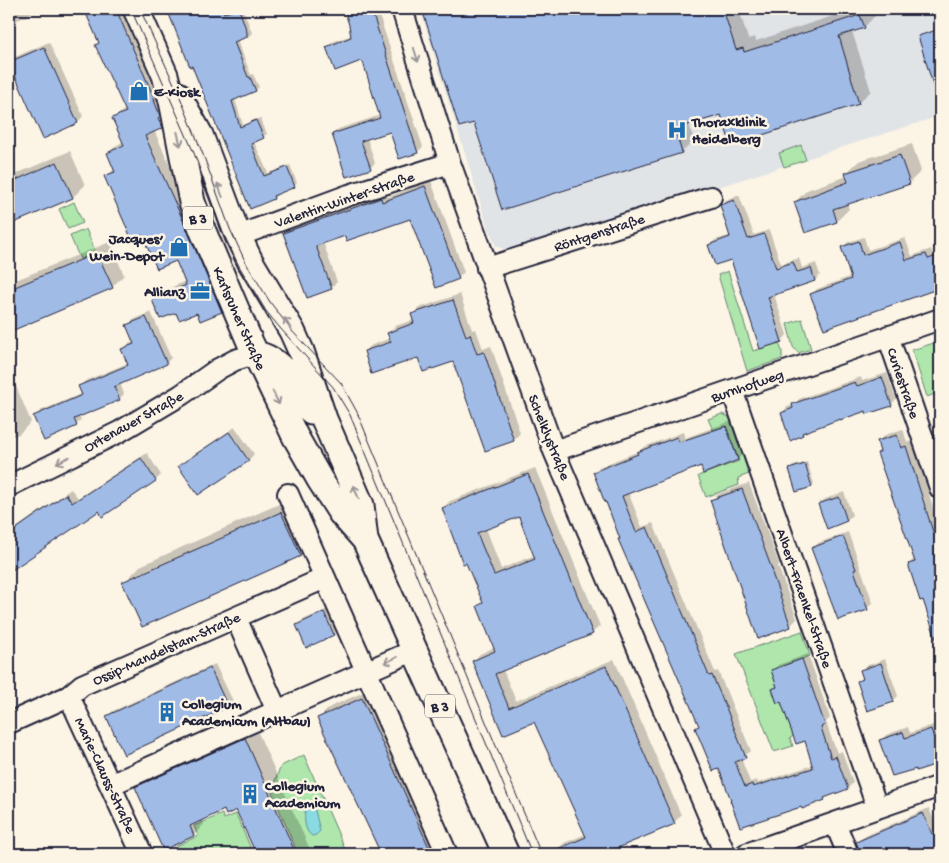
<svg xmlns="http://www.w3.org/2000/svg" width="949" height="863" viewBox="0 0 949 863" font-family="'Gochi Hand',sans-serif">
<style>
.built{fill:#e1e4e6}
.green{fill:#aee6ab;stroke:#688473}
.water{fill:#89dbe1;stroke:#60919f}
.shadow{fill:#0003;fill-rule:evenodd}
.building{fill:#a1bbe7;stroke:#22223b;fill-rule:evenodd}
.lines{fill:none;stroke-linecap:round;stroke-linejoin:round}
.minor-casing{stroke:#22223b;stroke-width:24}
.major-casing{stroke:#22223b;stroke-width:29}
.minor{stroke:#fcf5e5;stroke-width:20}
.major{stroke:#fcf5e5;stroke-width:25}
.tram{stroke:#22223b;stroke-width:1}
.oneway{stroke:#9a9698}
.labels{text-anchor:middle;stroke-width:5;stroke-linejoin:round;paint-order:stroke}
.shield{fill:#fcf5e5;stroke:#63616e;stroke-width:1}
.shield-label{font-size:14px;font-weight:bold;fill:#22223b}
.poi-label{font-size:15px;font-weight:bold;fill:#22223b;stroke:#fcf5e5;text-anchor:start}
.street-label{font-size:15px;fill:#22223b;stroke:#fcf5e5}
</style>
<rect width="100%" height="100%" fill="#fcf5e5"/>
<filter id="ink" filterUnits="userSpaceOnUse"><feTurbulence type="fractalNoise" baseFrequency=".02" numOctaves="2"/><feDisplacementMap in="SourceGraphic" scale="10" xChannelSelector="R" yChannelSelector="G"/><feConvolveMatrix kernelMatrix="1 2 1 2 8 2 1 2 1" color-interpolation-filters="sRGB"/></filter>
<g filter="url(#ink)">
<path class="built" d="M420 9H940V116L512 253 496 246 487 225Z"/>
<path class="green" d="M801 145 806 160 784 167 779 153Z
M74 202 83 223 68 229 59 209Z
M86 229 96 253 80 259 70 236Z
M728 271 753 351 779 343 782 351V359L747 371 718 275Z
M802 319 811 349 798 353 793 347 787 324Z
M940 341V392L927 397 912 350Z
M722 414 729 417 749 474 738 478 739 485 706 497 698 476 739 461 726 426 713 430 708 419Z
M802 631 810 656 772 670 777 687 772 689 777 703 781 702 794 736 790 738 793 746 774 752 736 654Z
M304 755 347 854H298L271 790 281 766Z
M222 814 224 819 236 814 252 851 245 854H179L176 846 198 836 194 826Z"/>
<path class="water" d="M310 804 314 806 320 831 316 835 312 836C303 830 304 815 306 805Z"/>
<path class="shadow" d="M9 9H35L29 15 9 24Z
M68 9H83L71 14Z
M85 9H128L171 119 162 127 154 130 230 302 221 311H177L153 300 162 292 185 281 176 259 143 233 106 177 115 168 108 153 117 145 124 141 114 118 126 108Z
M168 9H243L252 33 249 36 237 40 251 75 253 74 259 87 256 90 235 99 243 125 260 118 267 134 254 142 268 173 290 165 297 183 294 186 276 193 277 195 274 198 176 27Z
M345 9H377L423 147 417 152 391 130 367 138 375 163 370 168 333 134 338 129 381 115 364 62 327 47 332 42 352 35Z
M423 9H739L748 39 755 37 756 41 848 11V9H874L876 15 864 27 852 31 871 91 858 103 722 113 689 124 694 140 682 152 475 121 460 126Z
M935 9H940V46Z
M49 42 83 116 78 122 43 137 10 63 15 57Z
M912 144 921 171 909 183 847 203 849 209 837 221 806 232 795 202 807 190 847 176 846 173 859 161Z
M70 151 85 185 73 197 9 224V177Z
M431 181 464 272 458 278 411 218 345 234 323 242 337 282 331 288 284 233 290 228 387 193 388 197Z
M739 195 754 235 769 230 781 264 799 258 802 268 816 263 820 275 815 280 774 294 787 335 782 341 732 258 710 245 715 240 731 235 721 205 726 200Z
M864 237 868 250 905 238 912 256 931 249 933 255 940 252V288L824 327 812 294 817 289 852 276 842 248 848 242Z
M110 242 124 275 112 287 9 330V264L16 280Z
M460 294 472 330 476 329 483 349 491 346 520 433 514 440 485 450 454 360 365 351 372 345 391 338 389 333 395 326 414 320 412 315 419 308Z
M151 312 171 358 166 363 120 383 124 394 119 399 79 416 81 420 76 425 35 417 40 411 83 393 80 386 85 381 128 363 123 350 128 344 134 342 128 325 133 320Z
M887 373 896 399 891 405 866 410 808 429 803 434 790 439 782 413 787 407 794 405 799 399 861 377 862 381Z
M16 386 31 422 19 434 9 438V389Z
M731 421 743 454 738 459 701 464 628 492 642 527 653 523 715 672 718 671 730 700 751 751 741 758 750 782 757 780 758 783 813 765 805 740 774 689 778 685 773 670 778 665 808 654 830 718 826 722 831 737 837 753 842 751 853 783 848 788 828 795 824 799 741 826 719 767 697 728 700 725 594 473 599 467 639 451 644 447 683 432 685 438Z
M235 427 254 454 249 460 199 494 180 466 185 461Z
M903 429 907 442 912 441 940 529V649L923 598 909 564 915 558 878 441 885 435Z
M147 453 161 475 156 480 103 515 99 509 10 569 9 533 71 489 78 498Z
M807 462 814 484 812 486 797 491 790 469 793 466Z
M535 468 600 626 592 633 503 670 516 701 614 659 681 815 674 823 599 854H559L557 850 564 843 586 834 535 720 504 733 473 661 480 654 495 647 478 606 484 601 443 508 450 501ZM519 515 535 555 501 569 486 528Z
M749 483 779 564 778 566 797 619 790 626 712 501 718 494Z
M844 492 852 515 847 520 819 504 825 499Z
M297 496 316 539 300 555 124 583 140 566Z
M848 532 873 603 867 608 813 549 818 543Z
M330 608 339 629 334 634 297 625 303 620Z
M885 659 898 696 893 701 859 682 864 677 862 670 866 666Z
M215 664 233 701 227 706 107 716 113 711Z
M373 688 448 854H382L319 718 330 707Z
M936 724 937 727 940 726V761L917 769 881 740 886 735 908 727 910 733Z
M256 728 312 854H238L254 847 237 809H225L202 819 204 824 194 835 164 848 137 787 148 776Z
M929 808 937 827 940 826V854H863L857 842 863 837Z
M696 847 699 854H679Z"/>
<path class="building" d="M84 9H116L155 100H154L160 116 158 118 163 128 145 136 186 227 222 312 200 321 197 313 179 320 176 313 160 319 152 300 186 285 176 261 157 269 142 235 132 240 104 176 115 172 107 153 124 145 112 118 126 112 95 45 99 43Z
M167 9H222L224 13 239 9 247 32V37L234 42 248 77H250L256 91 232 101 240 127 256 120 264 138 251 144 264 176 287 167 295 187 273 196 274 199 250 209 192 66 190 67Z
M344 9H371L418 153 399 159 390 132 361 141 371 169 346 177 332 134 380 118 363 62 361 61 335 71 326 47 351 37 349 25Z
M422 9H723L736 50 743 48 744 52 860 15 865 28 839 36 859 104 731 145 721 115 675 129 682 153 502 210 474 123 459 127Z
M940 29V98H937L918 36Z
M44 47 78 123 43 139 9 62Z
M900 155 910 184 833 209 837 222 805 233 794 202 848 182 845 173Z
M57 162 73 198 9 225V183Z
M425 186 459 279 436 288 410 219 346 241 345 236 316 246 332 289 307 298 283 233 381 198 382 202Z
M734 200 748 239 764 234 776 268 793 262 797 272 811 268 815 281 768 297 782 342 760 349 731 260 715 265 708 245 730 237 720 205Z
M859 241 863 255 900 242 906 260 926 254 928 259 940 255V288L824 329 810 294 851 279 841 247Z
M97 253 113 288 9 332V292L16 290 15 287Z
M453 300 466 336 470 334 477 354 484 352 514 441 485 451 453 362 423 372 418 358 371 374 364 351 391 342 387 333 414 323 411 314Z
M146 317 167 364 114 387 120 400 74 419 77 426 44 441 33 416 82 395 78 386 128 365 121 349 134 344 126 325Z
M882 377 892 406 867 414 866 411 840 420V419L802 433 803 435 790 441 781 413 793 408 792 404 855 382 857 386Z
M726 426 738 460 703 474 701 466 622 496 636 532 647 527 709 676 712 675 725 705 746 758 735 762 745 787 752 784 753 787 813 768 805 741 796 744 781 702 777 703 772 689 777 687 771 670 802 659 825 725 821 727 826 743 831 758 836 756 848 789 824 798 825 800 802 809 801 807 740 827 730 800H731L719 769 713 771 695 728 699 726 618 539H620L606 502 605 503 593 472 638 454 637 452 677 437 679 442Z
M229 432 249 461 198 495 178 466Z
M897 435 901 448 906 446 940 554V644L938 645 923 600 920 601 908 564 915 562 877 453 880 452 877 441Z
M141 458 156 481 102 517 99 511 9 572V534L66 494 72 503Z
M805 464 812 487 796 492 789 469Z
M528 474 593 634 495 674 509 708 606 666 675 824 603 854H546L586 837 534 722 503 735 472 661 495 651 477 606 483 603 466 563 463 564 442 508ZM519 517 535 559 494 575 477 533Z
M742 489 773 572 772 573 791 627 758 639 710 500Z
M839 497 847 521 827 529 818 504Z
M281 512 301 556 142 627 122 582Z
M843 536 856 569 854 570 868 610 838 620 811 548Z
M324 612 334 635 306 648 296 625Z
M881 663 894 702 867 711 857 681 863 679 860 670Z
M210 668 228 707 124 755 106 716Z
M362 698 432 854H381L317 718Z
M931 729 940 757V763L916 771V769L892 776 879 740 903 732 905 738Z
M245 738 296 854H256L236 810 226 815 224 810 190 826 194 836 163 850 135 787Z
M923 813 932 834 940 830V854H861L856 842Z"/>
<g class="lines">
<defs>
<path id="minor" d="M402 9 450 163 554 451 725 854
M238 236 349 195 450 163
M487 268 711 197
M888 336 940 488
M732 390 877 807
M554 451 940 319
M9 486 119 432 181 395 218 369 235 360 255 354
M288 494 447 854
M236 618 277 711 415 650
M69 696 142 854
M9 723 69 696 82 685 325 578
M110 785 277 711
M835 823 848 854
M746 854 940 786"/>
<path id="major" d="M136 9 165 75 172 101 192 202 202 229 250 342 295 436 320 480 341 513 365 540 506 854
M178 95 200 135 238 236 250 261 292 331 301 351 324 419 361 505 365 540
M255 354C282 358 298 388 309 409L311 411"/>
</defs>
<use href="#minor" class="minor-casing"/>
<use href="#major" class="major-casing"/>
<use href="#minor" class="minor"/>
<use href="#major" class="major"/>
<path class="tram" d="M131 9 194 153 223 233 239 266 266 311 280 328 333 387 350 415 532 854
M140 9 180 97 204 157 230 229 246 263 270 302 292 331 341 383 357 412 541 854"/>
</g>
<defs><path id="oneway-shaft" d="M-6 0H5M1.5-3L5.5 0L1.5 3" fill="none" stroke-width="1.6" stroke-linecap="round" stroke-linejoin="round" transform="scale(1.25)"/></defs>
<g class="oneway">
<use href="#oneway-shaft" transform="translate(416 55) rotate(73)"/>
<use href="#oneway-shaft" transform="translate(179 139) rotate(77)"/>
<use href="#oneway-shaft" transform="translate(220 190) rotate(-111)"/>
<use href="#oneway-shaft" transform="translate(288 324) rotate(-120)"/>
<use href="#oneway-shaft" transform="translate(276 398) rotate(64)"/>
<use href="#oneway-shaft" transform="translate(63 460) rotate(154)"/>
<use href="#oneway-shaft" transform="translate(356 492) rotate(-113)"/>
<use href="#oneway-shaft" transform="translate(391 660) rotate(156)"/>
</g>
</g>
<defs>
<symbol id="shop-bare" viewBox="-9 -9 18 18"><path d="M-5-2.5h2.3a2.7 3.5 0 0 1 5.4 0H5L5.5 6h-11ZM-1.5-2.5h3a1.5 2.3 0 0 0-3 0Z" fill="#1f6fb2" stroke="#fcf5e5" stroke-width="2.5" paint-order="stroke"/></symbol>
<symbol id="hospital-bare" viewBox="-9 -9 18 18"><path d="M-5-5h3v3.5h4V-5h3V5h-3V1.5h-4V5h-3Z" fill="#1f6fb2" stroke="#fcf5e5" stroke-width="2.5" paint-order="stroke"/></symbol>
<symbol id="office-bare" viewBox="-9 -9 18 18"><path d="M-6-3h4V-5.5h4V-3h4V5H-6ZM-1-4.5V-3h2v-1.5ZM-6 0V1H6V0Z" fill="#1f6fb2" stroke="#fcf5e5" stroke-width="2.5" paint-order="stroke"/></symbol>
<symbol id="building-bare" viewBox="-9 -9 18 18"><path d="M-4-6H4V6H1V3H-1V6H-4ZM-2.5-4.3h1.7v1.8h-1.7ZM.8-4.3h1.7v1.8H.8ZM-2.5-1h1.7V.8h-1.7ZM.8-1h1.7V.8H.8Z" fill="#1f6fb2" stroke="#fcf5e5" stroke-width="2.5" paint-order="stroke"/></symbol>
</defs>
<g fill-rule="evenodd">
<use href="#shop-bare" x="125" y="77" width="28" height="28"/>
<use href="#hospital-bare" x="663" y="116" width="28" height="28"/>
<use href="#shop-bare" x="165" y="233" width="28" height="28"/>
<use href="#office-bare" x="186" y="277" width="28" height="28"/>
<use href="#building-bare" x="153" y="698" width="28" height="28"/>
<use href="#building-bare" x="236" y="780" width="28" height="28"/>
</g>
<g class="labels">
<g class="shield">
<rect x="183" y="206.5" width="30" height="23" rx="4"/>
<rect x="425" y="694.5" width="30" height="23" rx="4"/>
</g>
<g class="shield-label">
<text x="198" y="223">B 3</text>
<text x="440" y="711">B 3</text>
</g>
<g class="poi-label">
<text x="154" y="96">E-Kiosk</text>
<text x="692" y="126">Thoraxklinik<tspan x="692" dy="17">Heidelberg</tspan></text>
<text x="164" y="243" text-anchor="end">Jacques’<tspan x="164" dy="17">Wein-Depot</tspan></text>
<text x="185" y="296" text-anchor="end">Allianz</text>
<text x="182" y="708">Collegium<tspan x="182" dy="17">Academicum (Altbau)</tspan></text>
<text x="265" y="790">Collegium<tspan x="265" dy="17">Academicum</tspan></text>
</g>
<g class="street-label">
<text transform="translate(344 199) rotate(-19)" y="5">Valentin-Winter-Straße</text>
<text transform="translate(599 232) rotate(-18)" y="5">Röntgenstraße</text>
<text transform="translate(240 318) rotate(66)" y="5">Karlsruher Straße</text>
<text transform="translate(904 383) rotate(71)" y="5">Curiestraße</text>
<text transform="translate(747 385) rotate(-19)" y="5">Burnhofweg</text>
<text transform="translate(133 421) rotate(-29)" y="5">Ortenauer Straße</text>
<text transform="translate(550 437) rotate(68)" y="5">Schelklystraße</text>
<text transform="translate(805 598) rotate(71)" y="5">Albert-Fraenkel-Straße</text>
<text transform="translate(166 648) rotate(-24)" y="5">Ossip-Mandelstam-Straße</text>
<text transform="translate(106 775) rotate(65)" y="5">Marie-Clauss-Straße</text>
</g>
</g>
<rect width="949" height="863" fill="none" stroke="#fcf5e5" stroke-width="30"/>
<rect x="15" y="15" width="919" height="833" fill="none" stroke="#22223b" stroke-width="2" filter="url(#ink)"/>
</svg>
